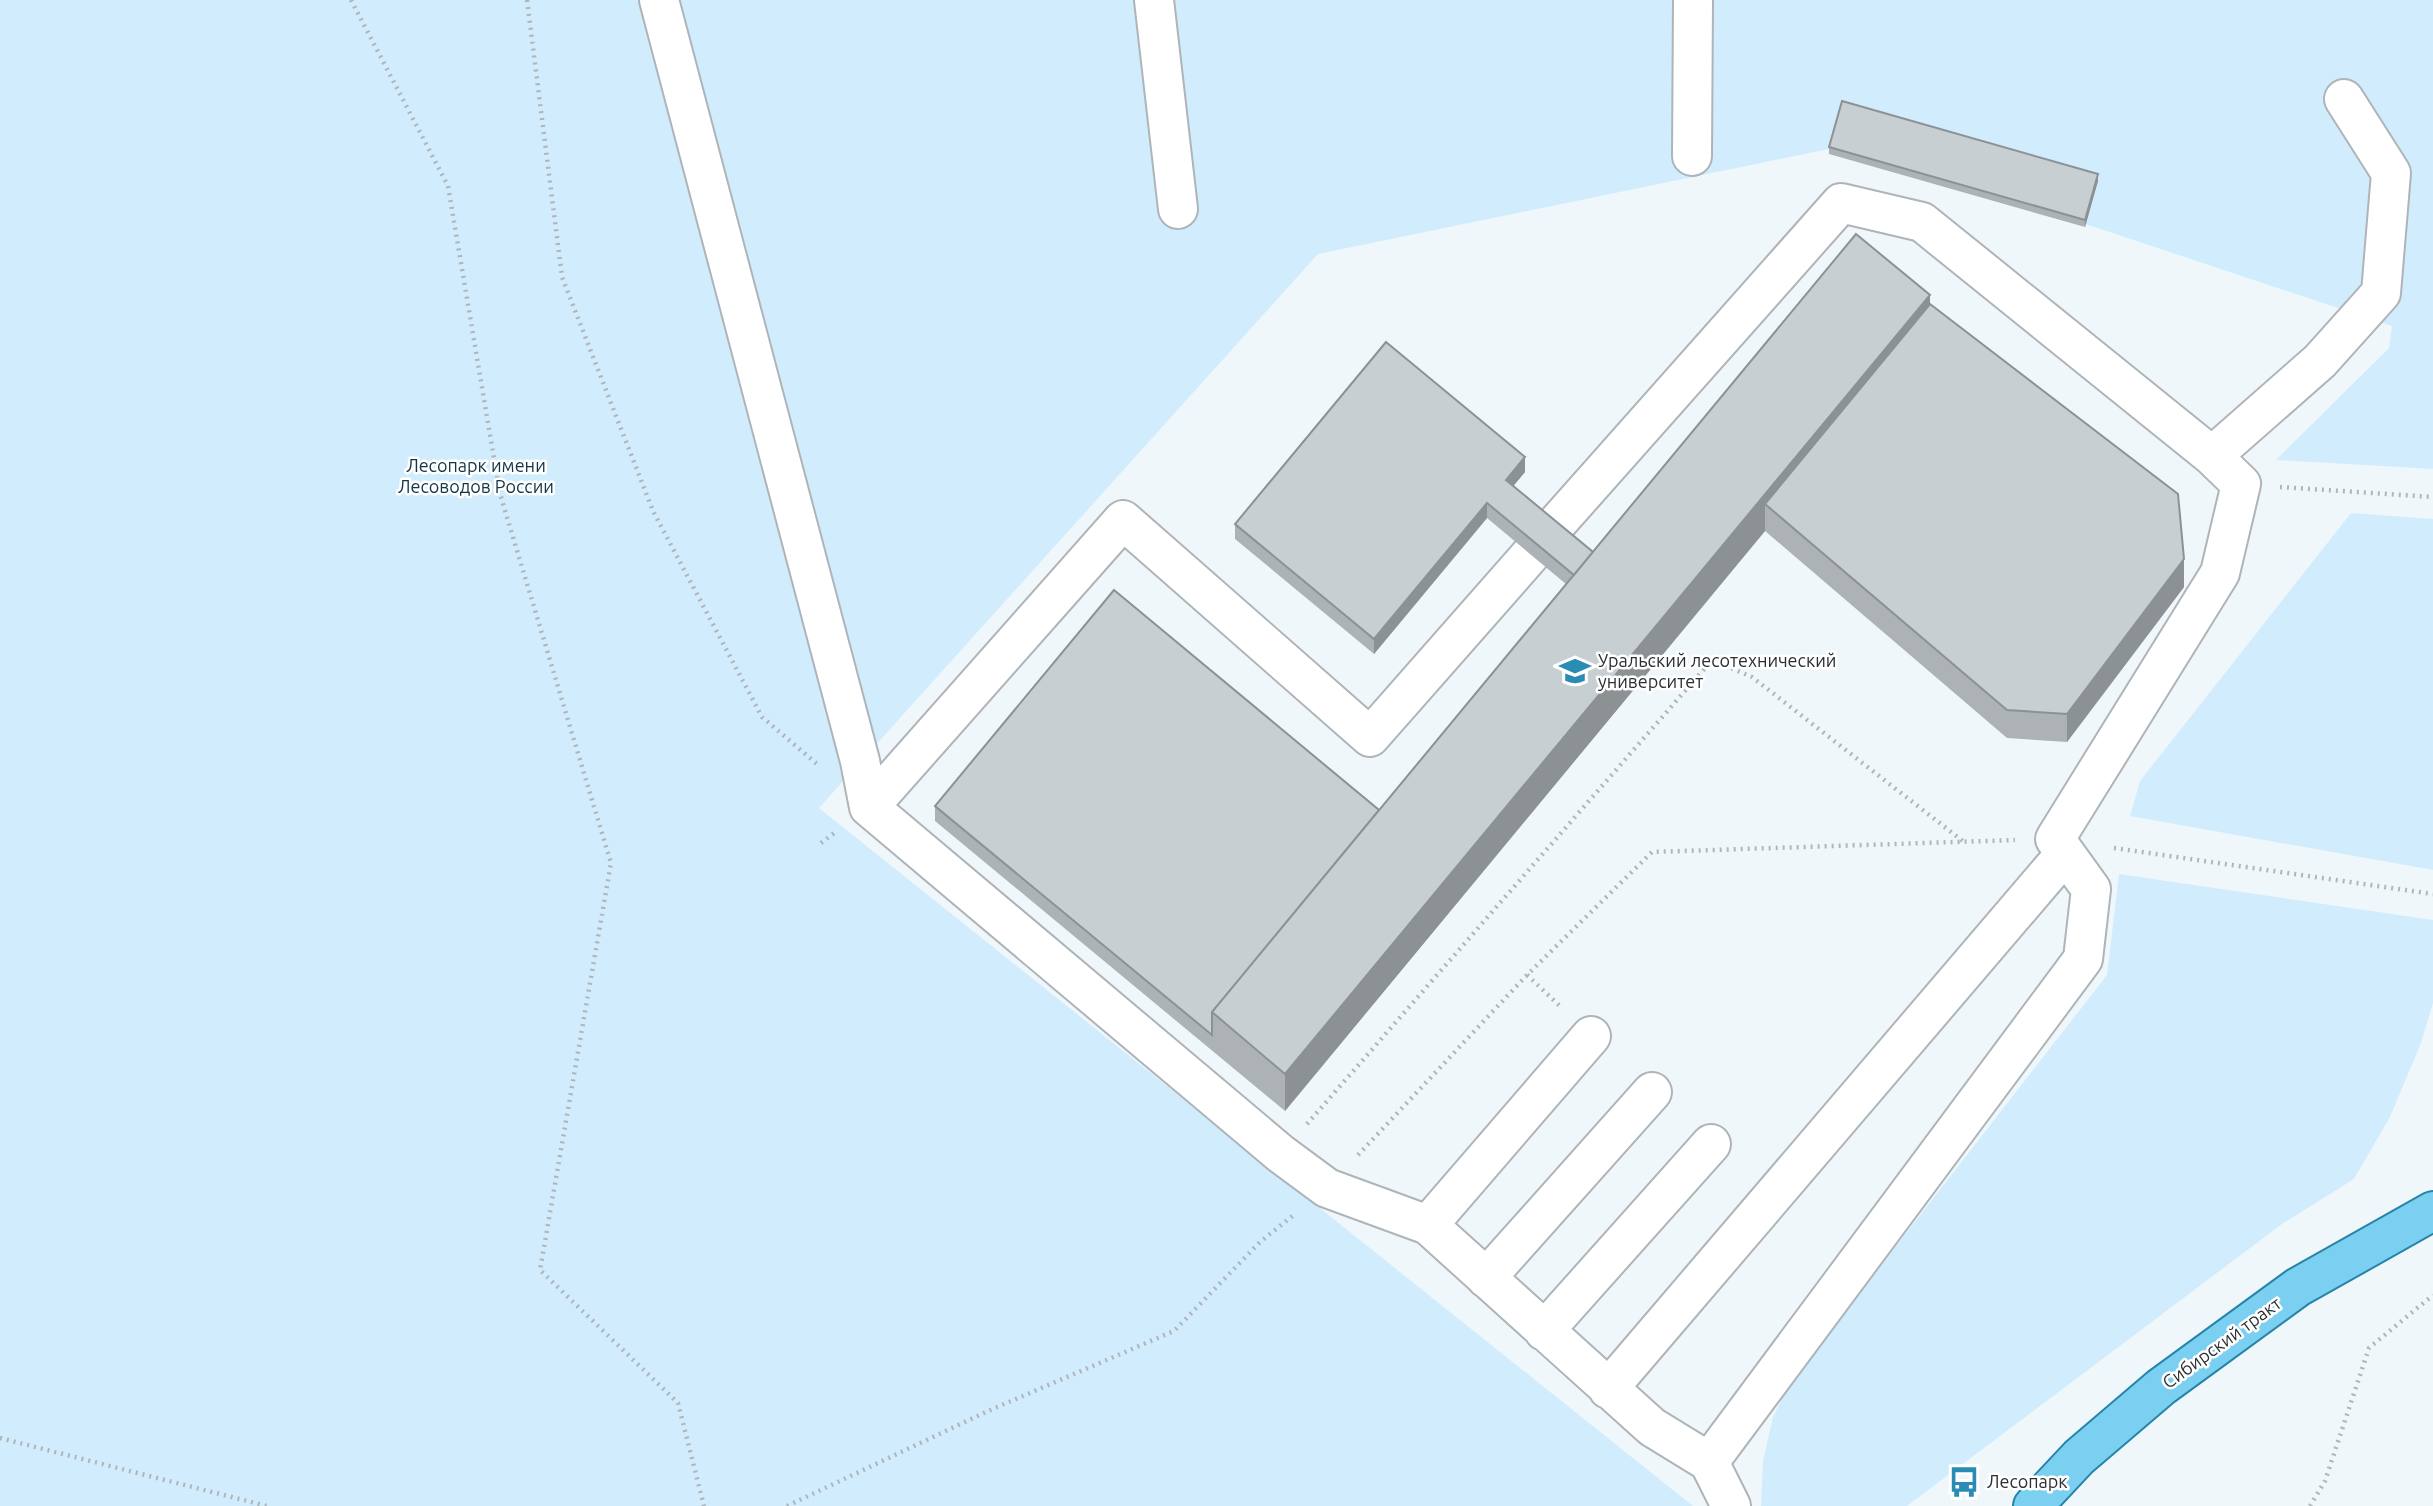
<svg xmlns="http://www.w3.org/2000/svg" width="2433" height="1506" viewBox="0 0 2433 1506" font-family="Ubuntu,sans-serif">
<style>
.green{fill:#d1edfd}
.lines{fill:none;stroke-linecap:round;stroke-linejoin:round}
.minor-casing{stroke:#aeb4b8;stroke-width:42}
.major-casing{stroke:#2684a9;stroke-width:42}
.path{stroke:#afb5b8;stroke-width:4.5;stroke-dasharray:2 5;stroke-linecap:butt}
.minor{stroke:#fff;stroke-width:38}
.major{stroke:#7bd0f2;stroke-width:38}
.wall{fill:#acb2b5}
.shaded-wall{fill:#8c9194}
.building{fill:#c8cfd3;stroke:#8c9194;stroke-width:2}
.labels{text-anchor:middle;stroke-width:5;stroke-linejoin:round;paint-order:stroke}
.park-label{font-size:18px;fill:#143545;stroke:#fff}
.poi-label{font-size:18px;fill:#2c2f30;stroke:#fff;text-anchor:start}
.street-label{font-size:18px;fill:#2c2f30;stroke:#fff}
</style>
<rect width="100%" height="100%" fill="#f0f7fb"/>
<path class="green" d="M0 0H2433V469L2276 460 2389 348 2392 326 1848 145 1318 254 819 808 1693 1506H0Z
M2351 513 2433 519V870L2130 816 2140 781Z
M2119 874 2433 920V1003L2421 1043 2390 1117 2354 1179 2282 1224 1907 1506H1761L1763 1461 1773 1417 1791 1381 2107 975Z"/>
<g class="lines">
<defs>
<path id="minor" d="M659 0 860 761 869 807 1281 1154 1327 1188 1428 1225 1652 1427 1709 1462
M1154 0 1178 209
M1692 156 1693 0
M2212 456 2320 361 2381 293 2391 173 2344 99
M1550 531 1841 203 1922 222 2212 456 2241 484 2220 573 2055 839 2091 889 2083 959 1709 1462 1731 1506
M869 807 1123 520 1370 737 1531 554
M1428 1225 1591 1036
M1486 1278 1652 1092
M1544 1331 1711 1144
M1608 1389 2065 854"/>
<path id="major" d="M2033 1506 2079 1457 2161 1387 2298 1287 2433 1211"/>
</defs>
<use href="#minor" class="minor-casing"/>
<use href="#major" class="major-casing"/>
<path class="path" d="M351 0 448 186 500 494 611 863 540 1270 678 1403 704 1506
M527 0 562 277 653 511 762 717 817 764
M2280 487 2433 497
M821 843 837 831
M2114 848 2433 894
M1527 975 1562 1008
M1307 1124 1712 660 1752 677 1964 842
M1358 1155 1527 975 1652 852 2015 840
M0 1438 267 1506
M787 1506 988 1411 1174 1331 1260 1242 1295 1214
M2310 1506 2325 1481 2369 1348 2433 1295"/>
<use href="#minor" class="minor"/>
<use href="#major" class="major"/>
</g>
<path class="wall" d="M1829 147 2098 181 2085 227 1829 154Z
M1930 304 2184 587 2067 742 2007 738 1765 531 1285 1111 935 821V806L1379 810 1566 584 1487 518 1374 654 1235 539V524L1525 472 1513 486 1593 552Z"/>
<path class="shaded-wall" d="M2098 174V181L2085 227V220Z
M1930 295V332L1765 504V531L1285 1111V1074Z
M1525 457V472L1506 495V480Z
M1487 503V518L1374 654V639Z
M2184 559V587L2067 742V714Z"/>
<path class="building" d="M1842 101 2098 174 2085 220 1829 147Z
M1856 234 1930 295 1285 1074 1212 1012Z
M1930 304 2178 494 2184 559 2067 714 2007 710 1765 504Z
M1386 342 1525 457 1506 480 1593 552 1574 575 1487 503 1374 639 1235 524Z
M1114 590 1379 810 1212 1012V1035L935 806Z"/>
<defs>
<symbol id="university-bare" viewBox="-9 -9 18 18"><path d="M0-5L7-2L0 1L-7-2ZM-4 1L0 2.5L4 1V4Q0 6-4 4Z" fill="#2a8bb5" stroke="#fff" stroke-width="2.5" paint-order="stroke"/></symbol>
<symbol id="bus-bare" viewBox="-9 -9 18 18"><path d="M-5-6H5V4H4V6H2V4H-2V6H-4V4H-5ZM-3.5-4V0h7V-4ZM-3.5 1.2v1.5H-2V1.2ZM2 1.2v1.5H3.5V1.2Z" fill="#2a8bb5" stroke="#fff" stroke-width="2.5" paint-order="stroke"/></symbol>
</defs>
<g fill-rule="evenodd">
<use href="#university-bare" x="1553" y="649" width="44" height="44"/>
<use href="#bus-bare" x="1942" y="1460" width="44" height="44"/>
</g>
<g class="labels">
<g class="park-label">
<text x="476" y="472">Лесопарк имени<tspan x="476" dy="21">Лесоводов России</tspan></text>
</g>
<g class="poi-label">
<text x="1598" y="667">Уральский лесотехнический<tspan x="1598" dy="21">университет</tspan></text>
<text x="1987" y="1488">Лесопарк</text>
</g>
<g class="street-label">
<text transform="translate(2222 1343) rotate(-36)" y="6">Сибирский тракт</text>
</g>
</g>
</svg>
